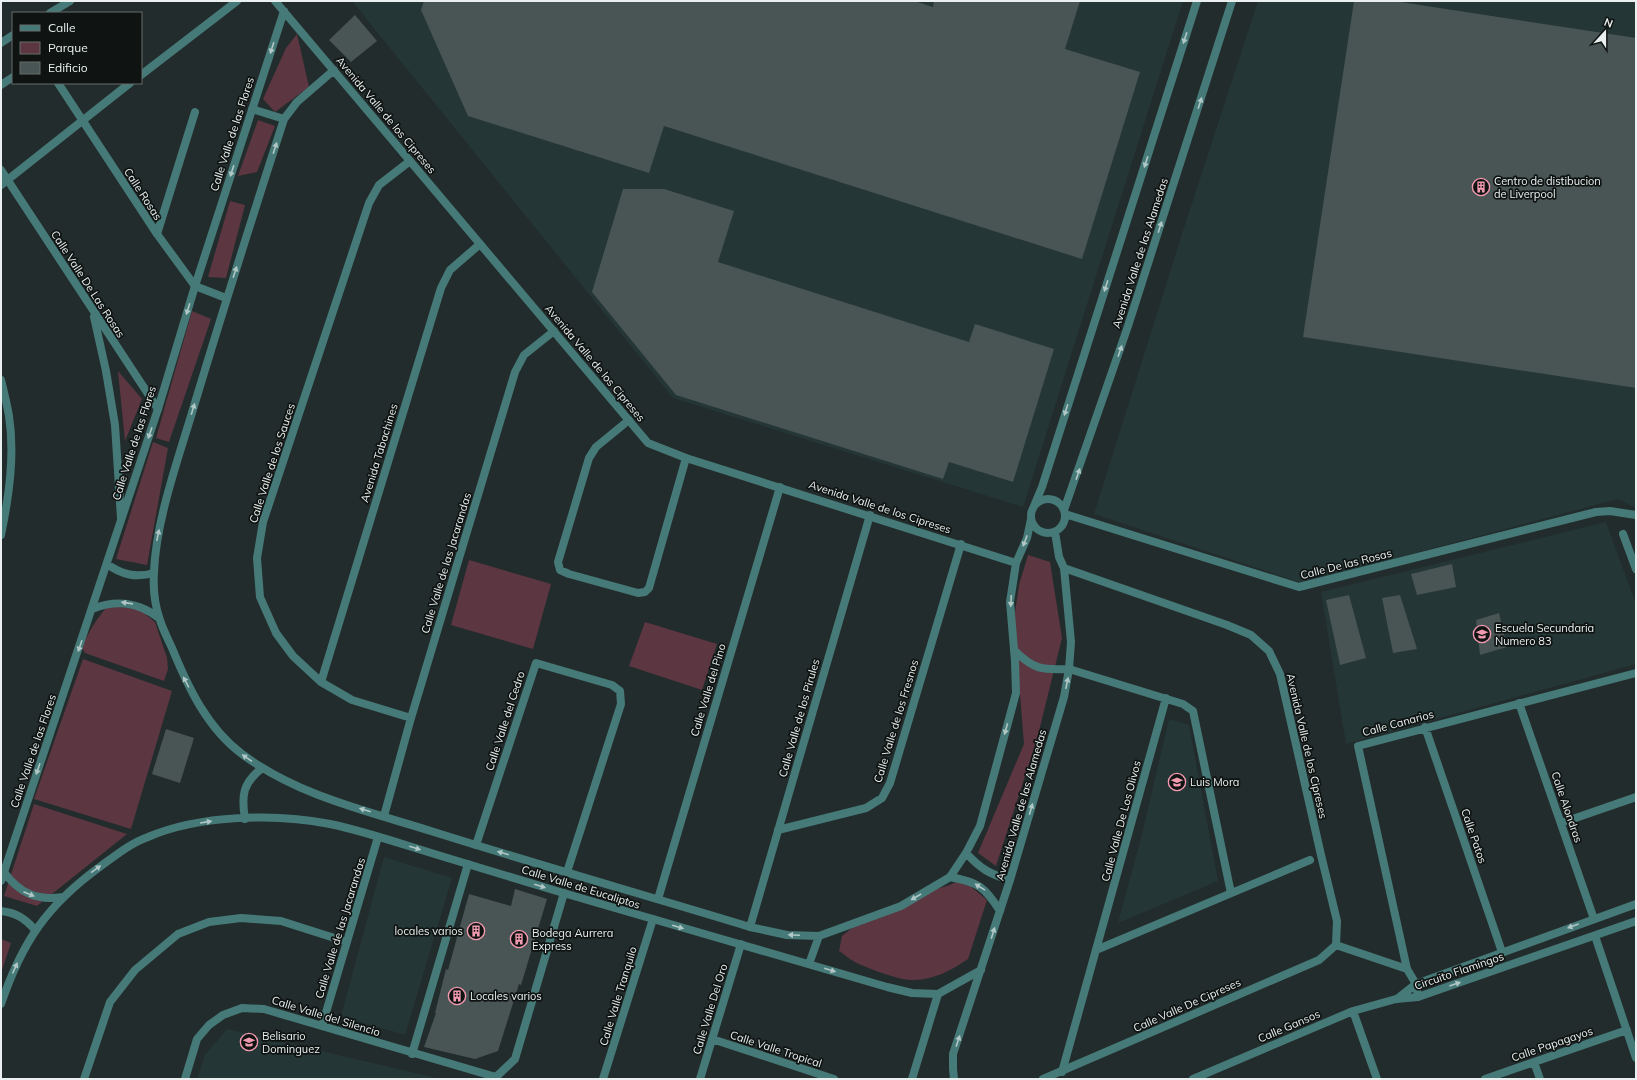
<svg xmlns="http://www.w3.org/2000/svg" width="1637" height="1080" viewBox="0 0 1637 1080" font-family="Mulish,sans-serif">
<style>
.built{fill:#243635}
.green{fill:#5c3640}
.building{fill:#495454}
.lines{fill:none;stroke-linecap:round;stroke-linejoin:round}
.minor{stroke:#467a78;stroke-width:8}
.tertiary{stroke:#467a78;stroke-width:8}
.oneway{fill:#b0c7c5}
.labels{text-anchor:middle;stroke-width:3.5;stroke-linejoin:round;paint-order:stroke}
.street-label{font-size:11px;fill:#e9f0ef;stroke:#0f1413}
.poi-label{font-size:11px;fill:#e9f0ef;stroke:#0f1413;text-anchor:start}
</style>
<rect width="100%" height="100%" fill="#232c2c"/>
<path class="built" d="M352 1H1183L1023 507 673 398Z
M1258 1H1636V508L1618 499 1302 583 1094 514 1181 237Z
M1606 522 1636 604V664L1346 744 1321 592Z
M1169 719 1189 725 1218 881 1118 923 1141 838Z
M384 857 452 878 405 1035 341 1016Z
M227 1029 441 1079H197L205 1055Z"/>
<path class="green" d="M297 34 309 87 275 112 263 99 286 48Z
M258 120 275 126 257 172 238 176Z
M230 201 245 205 226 278 208 277Z
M192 311 211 319 169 442 156 438Z
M118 371 142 399 125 441Z
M153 442 168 448 147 565 116 559Z
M1028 555 1050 562 1062 638 1037 739 996 866 978 853 1024 744 1014 619 1019 585Z
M469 560 551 584 533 649 451 625Z
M108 606 139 609 155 622 167 658 168 669 164 681 85 653 82 648C89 631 96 619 108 606Z
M645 622 717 644 702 690 629 666Z
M83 659 172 691 131 829 34 799Z
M34 804 127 834 37 906 4 896Z
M962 879 987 900 968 959C952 970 933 980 914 980 900 981 867 968 855 962 849 959 844 954 839 951L842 936 852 928 927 892 950 885Z
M1 939 11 943 1 973Z"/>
<path class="building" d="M424 1H914L933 7 934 1H1080L1065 49 1140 72 1082 259 664 126 649 173 468 116 421 10Z
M1354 1H1394L1636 38V388L1303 337Z
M355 15 377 41 351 62 329 40Z
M623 189H664L734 211 718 262 969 342 975 324 1054 349 1013 482 949 462 943 479 676 395 592 292Z
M1452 564 1456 587 1417 595 1411 574Z
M1349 595 1366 658 1340 665 1326 600Z
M1400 595 1417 649 1393 653 1382 598Z
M1499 613 1507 647 1480 655 1476 620Z
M166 729 194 738 180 783 152 774Z
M515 889 547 899 521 985 519 984 498 1051 475 1059 424 1047 436 1013H435L446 969 448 970 469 894 511 906Z"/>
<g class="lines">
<path class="minor" d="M50 13 70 1
M1 43 13 35
M58 83 157 234 195 286 226 298
M1 85 13 77
M252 109 284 119
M410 161 379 185 369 203 263 522 257 558 260 597 276 633 293 656 321 682 352 700 411 718
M1 170 158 409
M157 234 195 112
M94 317 106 371 115 425 121 518
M1 380C4 392 7 404 9 416 15 455 9 496 1 535
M629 420 596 447 589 458 558 562 560 570 569 574 638 593 645 592 649 588 686 458
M1623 534 1636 569
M1069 669 1183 704 1193 711 1231 893
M321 682 441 288 450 270 480 244
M1519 703 1594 919
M1425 727 1502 952
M384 816 411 718 515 372 524 355 554 331
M1561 823 1636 797
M778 830 866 808 882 798 890 783 961 544
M476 845 536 663 612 685 620 691 621 704 567 872
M658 899 780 487
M750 927 870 515
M1595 936 1636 1058
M1096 950 1310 860
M1407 969 1358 746 1636 673
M322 1026 378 837
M712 1039 834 1079
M412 1054 468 864
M1534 1062 1540 1079
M1062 1072 1166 698
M84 1079 110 1002 135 970 178 934 209 922 241 918 281 921 347 942
M185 1079 197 1039 209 1025 223 1015 242 1008 264 1009 496 1077
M492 1079 496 1077 515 1059 564 893
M603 1079 653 919
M700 1079 741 944
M912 1079 938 994
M1485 1079 1627 1030"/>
<path class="tertiary" d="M275 1 648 443 686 458 1016 563
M334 70 297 102 284 119C253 215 223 310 194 406 179 457 156 519 154 572 153 587 155 606 160 620 163 630 168 639 172 648 188 687 207 728 242 754 298 796 368 811 434 832 539 865 645 895 750 927L787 935 819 936 901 906 950 877 966 853 980 826 1016 693 1015 661 1010 602 1016 563 1027 538 1031 519
M141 75 237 1
M1 185 130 83
M1031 516a17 17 0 1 1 34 0a17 17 0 1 1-34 0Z
M1034 506 1042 487 1197 1
M1064 510 1128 326 1232 1
M1065 514 1299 587 1596 512 1610 511 1636 515
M107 564C122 575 136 578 154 573
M1064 568 1227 625 1251 635 1269 651 1280 674 1321 855 1337 921 1336 945
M92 609C117 599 138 602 159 618
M1014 650C1034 670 1042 670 1069 669
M245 819C241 795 243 783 262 768
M966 853C981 869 989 874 1010 880
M4 872C19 893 37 901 63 897
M950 877C978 882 985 887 1000 911
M1 881 158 409 195 286 284 11
M1 911C16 913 25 918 35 930
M1336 945 1407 969 1416 984 1418 997
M809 964 819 936
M1397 999 1416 984 1636 904
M1 1004C22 942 47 905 101 866 116 855 131 843 148 837 199 815 276 813 330 824 368 832 404 845 441 856 480 868 520 880 560 892 669 924 778 955 887 987L912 993 938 994 981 970
M1353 1011 1377 1079
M954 1079 953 1069V1054L1010 880 1064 697 1069 669 1071 642 1064 568 1059 557 1055 532
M1043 1079 1319 960 1336 945
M1193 1079 1353 1011 1396 999 1418 997 1636 921"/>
</g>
<defs><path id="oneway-solid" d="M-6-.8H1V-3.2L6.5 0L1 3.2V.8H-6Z"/></defs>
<g class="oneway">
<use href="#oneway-solid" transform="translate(1185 38) rotate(108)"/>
<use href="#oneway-solid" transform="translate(272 48) rotate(108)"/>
<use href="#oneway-solid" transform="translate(1200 103) rotate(-72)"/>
<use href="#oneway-solid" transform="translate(275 148) rotate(-72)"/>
<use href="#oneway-solid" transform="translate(1146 162) rotate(108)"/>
<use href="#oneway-solid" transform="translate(232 171) rotate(108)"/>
<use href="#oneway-solid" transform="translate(1160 227) rotate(-72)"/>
<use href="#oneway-solid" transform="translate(235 272) rotate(-72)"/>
<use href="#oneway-solid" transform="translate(1106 286) rotate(108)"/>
<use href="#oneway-solid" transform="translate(188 309) rotate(107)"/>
<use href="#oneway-solid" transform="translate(1120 351) rotate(-71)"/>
<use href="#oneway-solid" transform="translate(193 409) rotate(-73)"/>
<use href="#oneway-solid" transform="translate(1066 410) rotate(108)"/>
<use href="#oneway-solid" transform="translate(150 433) rotate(109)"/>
<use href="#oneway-solid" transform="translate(1078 474) rotate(-71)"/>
<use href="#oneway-solid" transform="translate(158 535) rotate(-78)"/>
<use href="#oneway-solid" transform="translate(1025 541) rotate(111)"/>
<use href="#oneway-solid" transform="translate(1011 601) rotate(93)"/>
<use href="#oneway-solid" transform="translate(127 603) rotate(-172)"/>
<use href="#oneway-solid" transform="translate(80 646) rotate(109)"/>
<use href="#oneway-solid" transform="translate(186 682) rotate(-118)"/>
<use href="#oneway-solid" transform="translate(1067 683) rotate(-78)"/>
<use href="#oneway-solid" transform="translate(1006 729) rotate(105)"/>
<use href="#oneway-solid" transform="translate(247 758) rotate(-146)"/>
<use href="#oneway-solid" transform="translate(38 769) rotate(109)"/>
<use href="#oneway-solid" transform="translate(1031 809) rotate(-74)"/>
<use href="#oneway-solid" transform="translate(365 810) rotate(-162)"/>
<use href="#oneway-solid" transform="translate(206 822) rotate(-9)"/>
<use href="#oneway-solid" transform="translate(415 848) rotate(17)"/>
<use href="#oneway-solid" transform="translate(503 853) rotate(-164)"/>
<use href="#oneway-solid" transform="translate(96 869) rotate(-36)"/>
<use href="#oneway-solid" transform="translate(540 886) rotate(17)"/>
<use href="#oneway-solid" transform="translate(980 887) rotate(-148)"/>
<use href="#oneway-solid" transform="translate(29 894) rotate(23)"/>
<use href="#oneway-solid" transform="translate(916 897) rotate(150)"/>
<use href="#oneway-solid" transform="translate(1573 926) rotate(160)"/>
<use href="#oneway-solid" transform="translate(678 927) rotate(16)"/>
<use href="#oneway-solid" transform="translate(993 933) rotate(-73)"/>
<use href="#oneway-solid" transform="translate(794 935) rotate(-178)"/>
<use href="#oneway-solid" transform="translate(15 968) rotate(-66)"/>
<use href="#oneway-solid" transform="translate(830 970) rotate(17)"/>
<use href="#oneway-solid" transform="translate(1455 984) rotate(-19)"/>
<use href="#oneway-solid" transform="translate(958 1041) rotate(-72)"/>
</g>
<defs>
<symbol id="building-ring" viewBox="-11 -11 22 22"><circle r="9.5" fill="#0f1413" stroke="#f29ab0" stroke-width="1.5"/><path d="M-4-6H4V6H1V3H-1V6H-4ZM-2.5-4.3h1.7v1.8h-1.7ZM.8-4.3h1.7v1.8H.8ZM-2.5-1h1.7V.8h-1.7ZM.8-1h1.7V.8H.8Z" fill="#f29ab0"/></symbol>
<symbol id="school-ring" viewBox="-11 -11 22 22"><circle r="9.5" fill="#0f1413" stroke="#f29ab0" stroke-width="1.5"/><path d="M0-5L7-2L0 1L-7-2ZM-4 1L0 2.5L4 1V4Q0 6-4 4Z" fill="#f29ab0"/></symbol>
</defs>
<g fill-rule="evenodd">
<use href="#building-ring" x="1471" y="177" width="20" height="20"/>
<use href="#school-ring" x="1472" y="624" width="20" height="20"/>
<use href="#school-ring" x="1167" y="772" width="20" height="20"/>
<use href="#building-ring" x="466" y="921" width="20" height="20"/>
<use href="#building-ring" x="509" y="929" width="20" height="20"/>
<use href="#building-ring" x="447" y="986" width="20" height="20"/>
<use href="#school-ring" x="239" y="1032" width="20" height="20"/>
</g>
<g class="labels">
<g class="street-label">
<text transform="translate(386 115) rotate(50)" y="4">Avenida Valle de los Cipreses</text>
<text transform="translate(232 134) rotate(-72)" y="4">Calle Valle de las Flores</text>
<text transform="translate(143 194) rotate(57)" y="4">Calle Rosas</text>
<text transform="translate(1140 253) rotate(-72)" y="4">Avenida Valle de las Alamedas</text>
<text transform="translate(88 284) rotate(57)" y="4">Calle Valle De Las Rosas</text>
<text transform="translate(595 363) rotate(50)" y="4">Avenida Valle de los Cipreses</text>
<text transform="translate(134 443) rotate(-72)" y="4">Calle Valle de las Flores</text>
<text transform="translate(379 453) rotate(-73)" y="4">Avenida Tabachines</text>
<text transform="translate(272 463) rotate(-72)" y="4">Calle Valle de los Sauces</text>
<text transform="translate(880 507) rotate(18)" y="4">Avenida Valle de los Cipreses</text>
<text transform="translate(446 563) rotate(-73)" y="4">Calle Valle de las Jacarandas</text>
<text transform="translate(1346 564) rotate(-14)" y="4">Calle De las Rosas</text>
<text transform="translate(708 690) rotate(-73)" y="4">Calle Valle del Pino</text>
<text transform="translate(799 718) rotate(-74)" y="4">Calle Valle de los Pirules</text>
<text transform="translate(505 721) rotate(-72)" y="4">Calle Valle del Cedro</text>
<text transform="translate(896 721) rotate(-73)" y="4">Calle Valle de los Fresnos</text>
<text transform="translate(1398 723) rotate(-15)" y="4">Calle Canarios</text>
<text transform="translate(1307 746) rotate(77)" y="4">Avenida Valle de los Cipreses</text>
<text transform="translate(33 751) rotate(-71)" y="4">Calle Valle de las Flores</text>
<text transform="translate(1021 805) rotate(-74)" y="4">Avenida Valle de las Alamedas</text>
<text transform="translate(1567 807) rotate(71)" y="4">Calle Alondras</text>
<text transform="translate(1121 821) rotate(-75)" y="4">Calle Valle De Los Olivos</text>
<text transform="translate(1474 836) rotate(71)" y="4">Calle Patos</text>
<text transform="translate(581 887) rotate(17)" y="4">Calle Valle de Eucaliptos</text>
<text transform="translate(340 928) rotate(-73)" y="4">Calle Valle de las Jacarandas</text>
<text transform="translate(1459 971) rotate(-19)" y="4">Circuito Flamingos</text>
<text transform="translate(618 996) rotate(-73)" y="4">Calle Valle Tranquilo</text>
<text transform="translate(1187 1005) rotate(-24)" y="4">Calle Valle De Cipreses</text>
<text transform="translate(710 1009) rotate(-73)" y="4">Calle Valle Del Oro</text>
<text transform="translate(326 1016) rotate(17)" y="4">Calle Valle del Silencio</text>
<text transform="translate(1289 1026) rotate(-23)" y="4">Calle Gansos</text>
<text transform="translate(1552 1044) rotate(-19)" y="4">Calle Papagayos</text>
<text transform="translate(776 1049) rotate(18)" y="4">Calle Valle Tropical</text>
</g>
<g class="poi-label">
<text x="1494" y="185">Centro de distibucion<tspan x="1494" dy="13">de Liverpool</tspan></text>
<text x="1495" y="632">Escuela Secundaria<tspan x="1495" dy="13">Numero 83</tspan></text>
<text x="1190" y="786">Luis Mora</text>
<text x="463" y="935" text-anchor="end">locales varios</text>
<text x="532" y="937">Bodega Aurrera<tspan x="532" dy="13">Express</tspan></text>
<text x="470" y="1000">Locales varios</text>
<text x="262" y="1040">Belisario<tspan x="262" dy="13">Dominguez</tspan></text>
</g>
</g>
<rect width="1637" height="1080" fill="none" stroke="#e9f0ef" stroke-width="4"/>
<rect x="12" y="12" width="130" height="72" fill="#0f1413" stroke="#666c6b"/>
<rect x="20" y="25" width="20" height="6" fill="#467a78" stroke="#666c6b"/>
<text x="48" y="32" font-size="12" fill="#e9f0ef">Calle</text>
<rect x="20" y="42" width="20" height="12" fill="#5c3640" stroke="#666c6b"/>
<text x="48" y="52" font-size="12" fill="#e9f0ef">Parque</text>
<rect x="20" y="62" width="20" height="12" fill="#495454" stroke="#666c6b"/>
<text x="48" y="72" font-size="12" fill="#e9f0ef">Edificio</text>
<g transform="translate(1605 32) rotate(21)" stroke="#0f1413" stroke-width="3" paint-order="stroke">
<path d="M0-3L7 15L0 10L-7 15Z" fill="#e9f0ef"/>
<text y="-6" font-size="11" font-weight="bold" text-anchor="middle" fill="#e9f0ef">N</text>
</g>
</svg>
